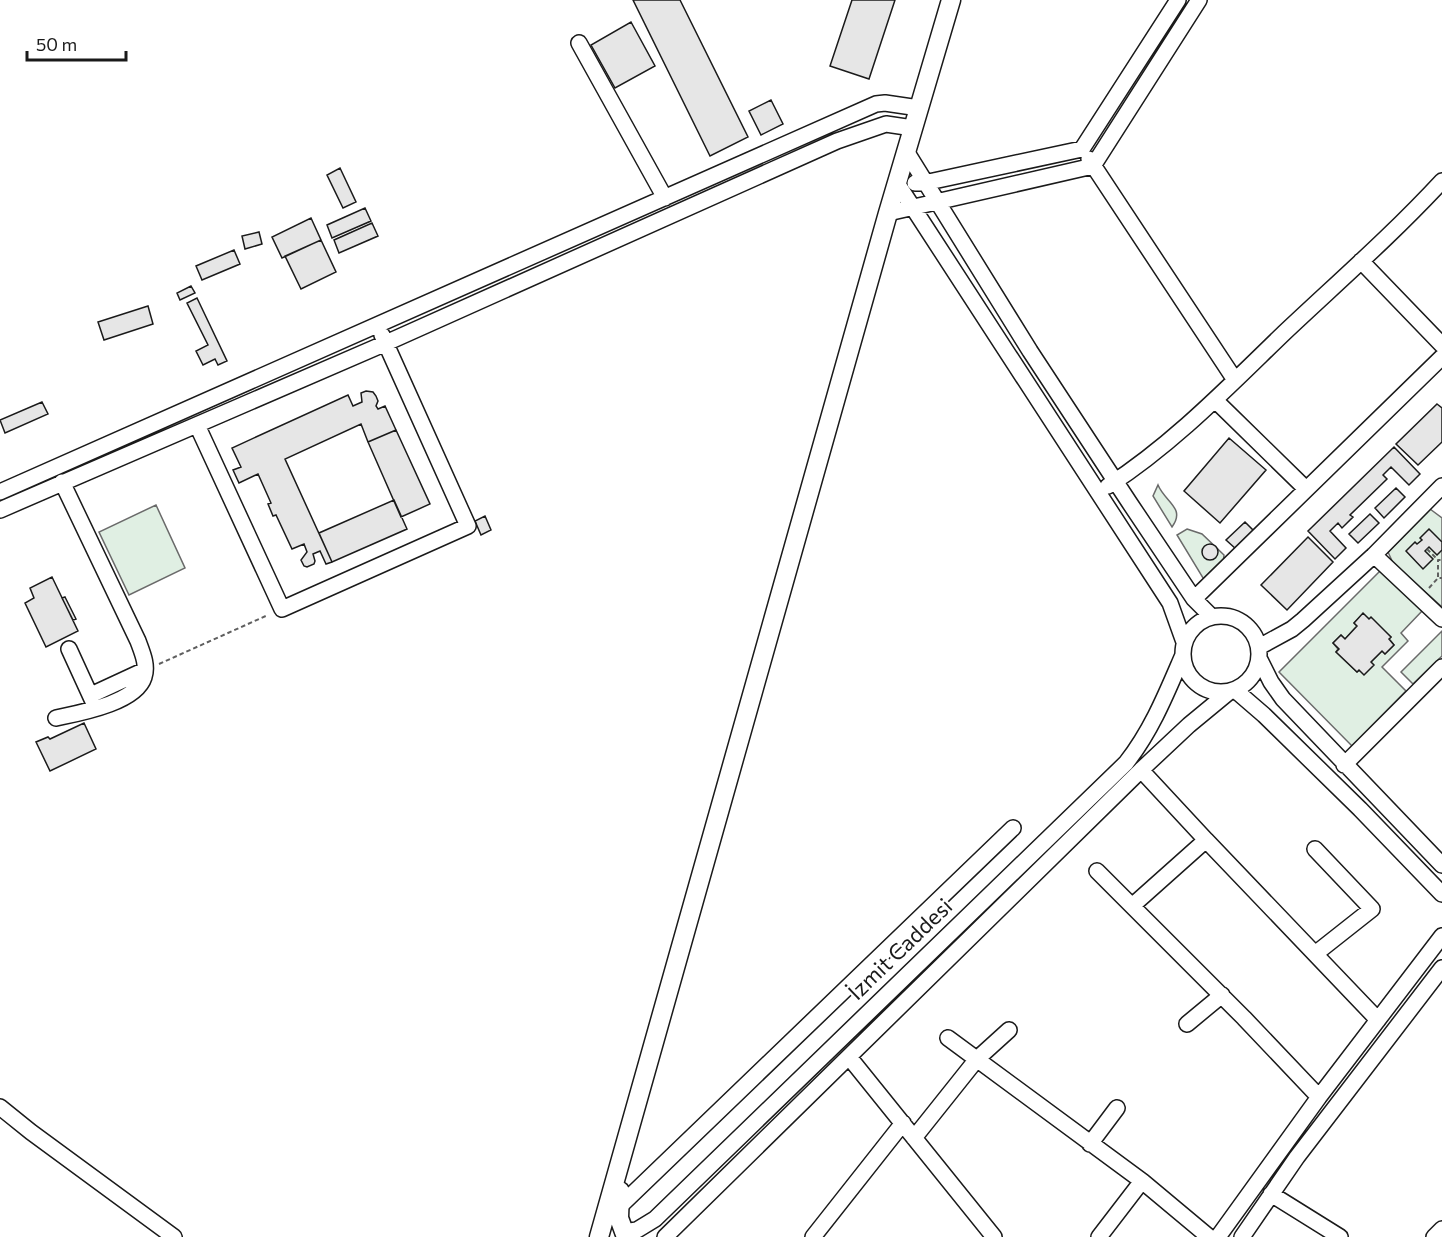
<svg xmlns="http://www.w3.org/2000/svg" width="1442" height="1237" viewBox="0 0 1442 1237" font-family="Commissioner,sans-serif">
<style>
.green{fill:#e0efe3;stroke:#6a6a6a;stroke-width:1.5;fill-rule:evenodd}
.building{fill:#e6e6e6;stroke:#1a1a1a;stroke-width:1.5}
.lines{fill:none;stroke-linecap:round;stroke-linejoin:round}
.minor-casing{stroke:#1a1a1a;stroke-width:18}
.major-casing{stroke:#1a1a1a;stroke-width:21}
.path{stroke:#5f5f5f;stroke-width:2;stroke-dasharray:4.5 3;stroke-linecap:butt}
.minor{stroke:#fff;stroke-width:15}
.major{stroke:#fff;stroke-width:18}
.labels{text-anchor:middle;stroke-width:4.5;stroke-linejoin:round;paint-order:stroke}
.street-label{font-size:22px;fill:#1a1a1a;stroke:#fff}
</style>
<rect width="100%" height="100%" fill="#fff"/>
<path class="green" d="M1158 485C1165 502 1186 508 1172 527L1153 496Z
M156 505 185 568 129 595 99 532Z
M1430 509 1442 518V607L1393 563 1388 552Z
M1187 529 1202 534 1224 555 1223 565 1209 580 1203 578 1177 535Z
M1382 569 1423 610 1401 633 1408 641 1382 667 1406 691 1352 746 1279 672ZM1363 614 1391 637 1389 639 1394 645 1385 654 1382 651 1371 662 1357 672 1336 652 1338 649 1333 643 1341 635 1345 639 1357 626 1354 623Z
M1442 631V656L1413 684 1401 672Z"/>
<path class="building" d="M633 0H680L748 137 710 156Z
M852 0H895L869 79 830 66Z
M631 22 655 66 615 88 591 45Z
M771 100 783 124 761 135 749 111Z
M340 168 356 202 343 208 327 175Z
M365 208 371 221 332 238 327 225Z
M311 218 321 240 282 258 272 237Z
M372 223 378 236 339 253 334 240Z
M259 232 262 244 245 249 242 236Z
M321 240 336 272 301 289 285 256Z
M234 250 240 264 202 280 196 266Z
M191 286 195 293 180 300 177 293Z
M197 298 227 361 218 365 215 359 203 365 196 351 208 345 187 303Z
M148 306 153 324 104 340 98 322Z
M366 391 373 392 376 396 378 401 376 406 378 409 385 406 396 430 368 442 361 424 285 459 332 562 326 564 320 551 313 554 315 561 314 564 307 567 304 566 301 560 307 552 304 544 292 549 276 515 273 516 268 504 271 503 258 474 239 483 233 470 241 467 232 448 348 395 353 406 362 402 361 393Z
M42 402 48 414 5 433 0 420Z
M1437 404 1442 408V442L1418 465 1396 444Z
M396 430 430 504 401 517 368 442Z
M1229 438 1266 470 1220 523 1184 491Z
M1394 447 1420 474 1409 485 1391 467 1383 475 1387 479 1350 515 1353 517 1342 528 1338 523 1330 531 1346 548 1335 559 1308 531Z
M1396 488 1405 497 1384 518 1375 508Z
M394 500 407 529 332 562 319 533Z
M1370 514 1379 523 1358 543 1349 534Z
M485 516 491 530 481 535 475 521Z
M1245 522 1254 531 1236 549 1226 540Z
M1429 529 1442 542V550L1437 555 1429 547 1425 551 1433 559 1423 569 1406 551 1415 542 1417 544 1422 540 1420 538Z
M1308 537 1333 562 1287 610 1261 585Z
M1202 552a8 8 0 1 1 16 0a8 8 0 1 1-16 0Z
M52 577 78 631 46 647 25 603 34 598 30 588Z
M65 597 76 619 73 620 62 598Z
M1363 613 1369 619 1371 617 1391 637 1389 639 1394 645 1385 654 1382 651 1371 662 1374 665 1364 675 1359 670 1357 672 1336 652 1339 649 1333 643 1341 635 1345 639 1357 626 1354 623Z
M84 723 96 749 50 771 36 742 48 737 50 739Z"/>
<g class="lines">
<defs>
<path id="minor" d="M579 43 665 198
M906 151 1030 351 1129 502 1194 599 1211 616
M1089 159 1235 380
M897 183 1170 603 1184 642
M915 183H924L1082 149 1178 0
M888 213 1093 166 1199 0
M1361 261 1442 345
M1215 400 1306 489
M197 425 282 609 468 526 382 335
M1108 486C1173 444 1228 387 1284 333 1337 283 1392 235 1442 181
M0 492 876 104 885 103 919 108
M0 510 386 343 837 141 886 124 913 128
M1374 555 1442 619
M1194 599 1442 357
M1183 654a38 38 0 1 1 76 0a38 38 0 1 1-76 0Z
M1259 647 1292 629 1303 620 1374 555 1442 486
M69 649 96 708
M1259 658 1271 682 1283 699 1442 865
M1235 690 1264 715 1360 809 1442 894
M91 695 145 670
M56 718C79 713 136 703 144 677 148 665 142 652 138 641L62 482
M1344 765 1442 667
M1206 840 1378 1020
M1315 849 1372 909 1315 954
M1097 871 1244 1018 1319 1097
M1132 906 1206 840 1141 770
M1187 1024 1222 995
M948 1038 1142 1181 1099 1237
M849 1057 994 1237
M0 1107 31 1132 174 1237
M914 1138 977 1059 1009 1030
M1090 1144 1117 1108
M1142 1181 1209 1237
M1271 1194 1340 1237
M619 1207 1013 828
M623 1232 637 1230 655 1219 1126 763C1152 730 1167 692 1183 655
M665 1237 1141 770 1189 725 1229 692
M813 1237 903 1123
M1218 1237 1319 1097 1442 936
M1242 1237 1297 1157 1442 968
M1434 1237 1442 1229"/>
<path id="major" d="M620 1191 619 1218 626 1237
M599 1237 888 213 951 0"/>
</defs>
<use href="#minor" class="minor-casing"/>
<use href="#major" class="major-casing"/>
<path class="path" d="M1427 549 1438 560
M1438 577V560H1442
M1429 588 1438 578H1442
M159 664 268 615"/>
<use href="#minor" class="minor"/>
<use href="#major" class="major"/>
</g>
<g class="labels">
<g class="street-label">
<text transform="translate(900 949) rotate(-44)" y="8">İzmit Caddesi</text>
</g>
</g>
<path d="M27 51v9h99v-9" fill="none" stroke="#1a1a1a" stroke-width="3"/>
<text x="36" y="51" font-size="18" fill="#1a1a1a" stroke="#ffffff" stroke-width="4.5" paint-order="stroke">50 m</text>
</svg>
